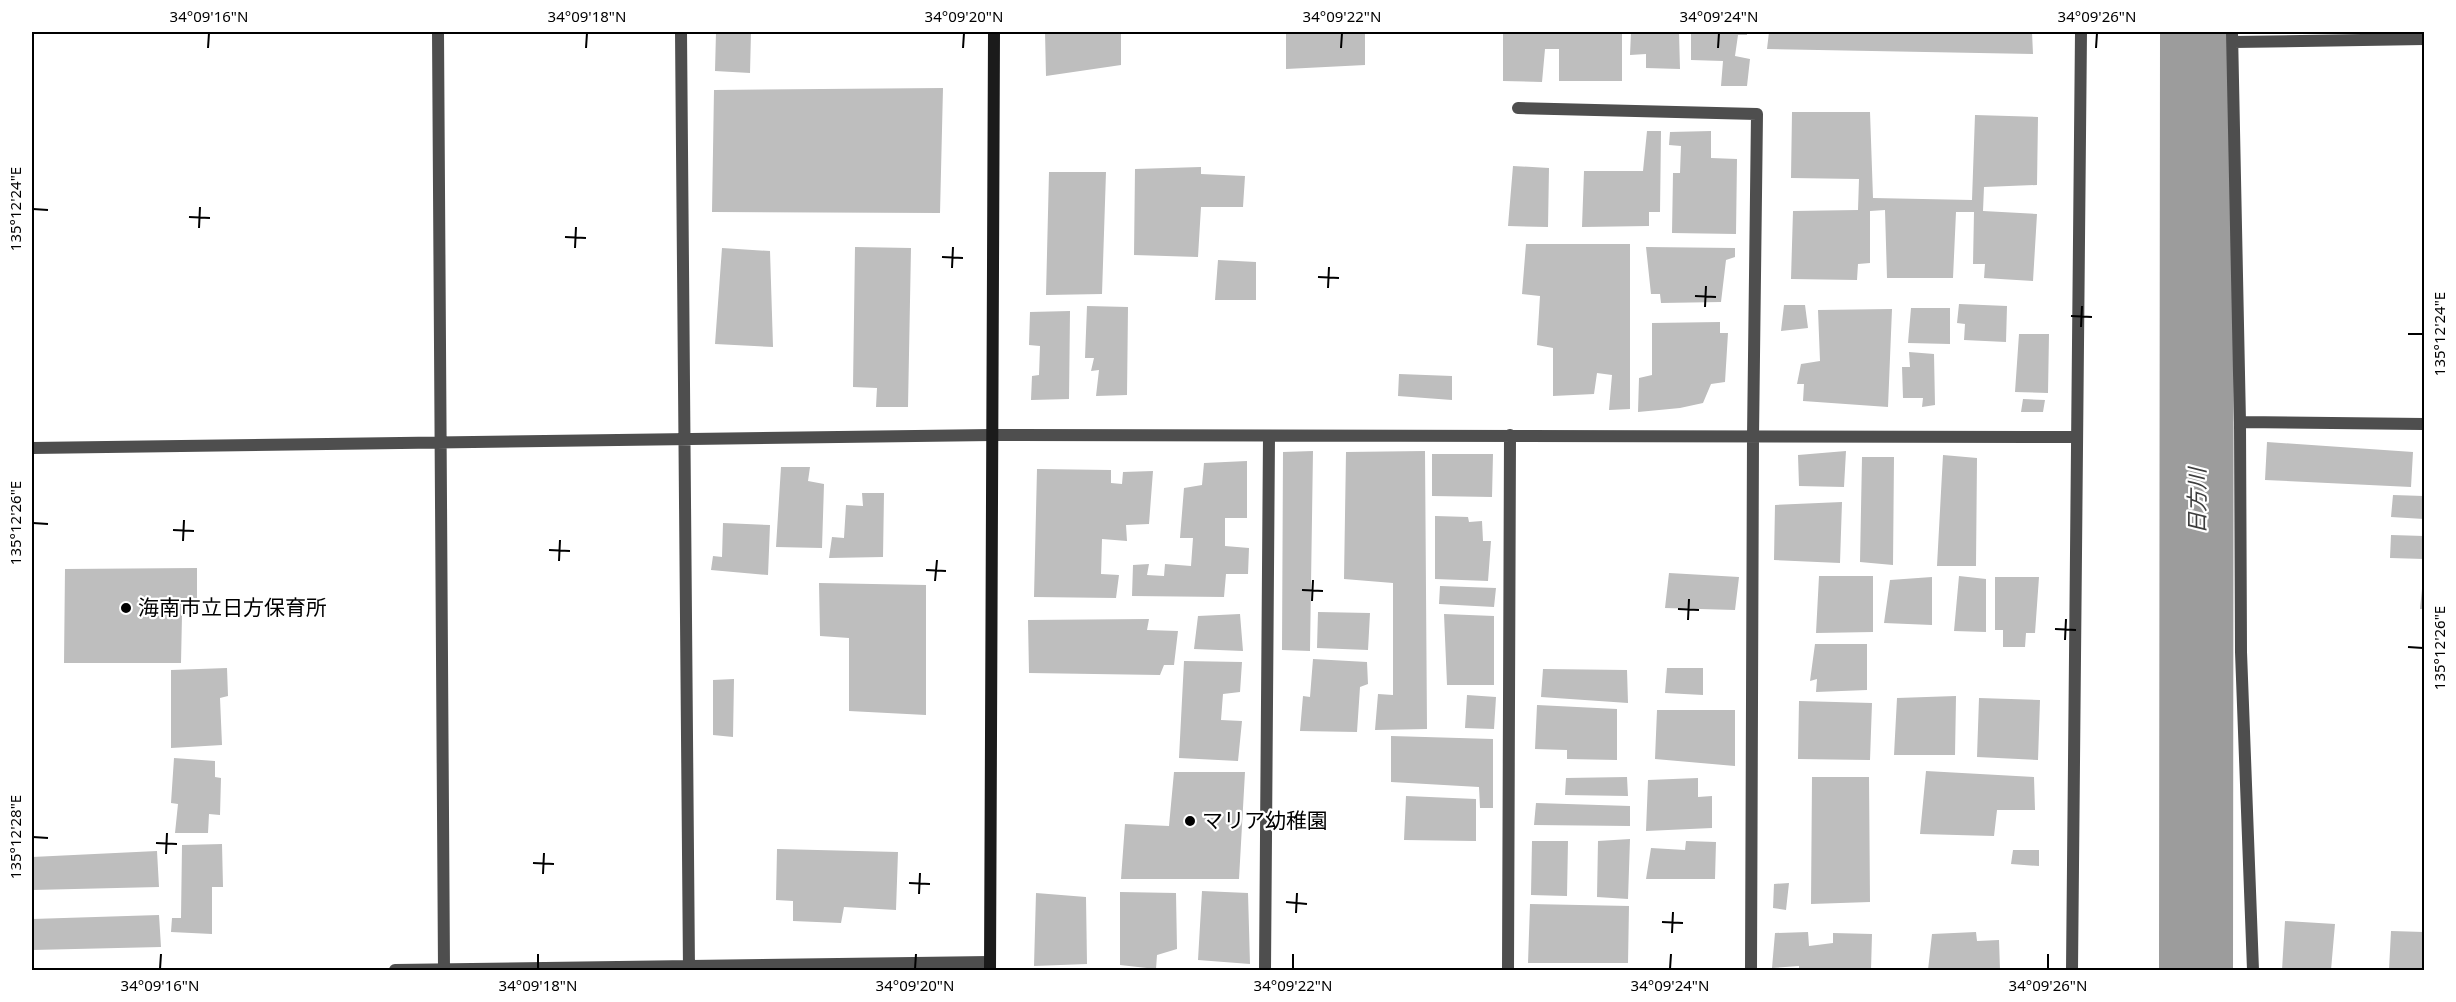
<svg xmlns="http://www.w3.org/2000/svg" width="2456" height="1002" viewBox="0 0 2456 1002" font-family="'Noto Sans','Noto Sans JP',sans-serif">
<style>
.lines{fill:none;stroke-linecap:round;stroke-linejoin:round}
.river{stroke:#9c9c9c;stroke-width:74}
.building{fill:#bebebe}
.street{stroke:#4e4e4e;stroke-width:12}
.secondary{stroke:#1b1b1b;stroke-width:12}
.ticks{fill:none;stroke:#000;stroke-width:2}
.poi-dot{fill:#000;stroke:#fff;stroke-width:2}
.labels{text-anchor:middle;stroke-width:4.5;stroke-linejoin:round;paint-order:stroke}
.poi-label{font-size:21px;fill:#000;stroke:#fff;text-anchor:start}
.water-label{font-size:22px;font-style:italic;fill:#3d3d3d;stroke:#fff}
.neatline{fill:none;stroke:#000;stroke-width:2}
.ticks-label{font-size:15px;text-anchor:middle;fill:#000}
</style>
<rect width="100%" height="100%" fill="#fff"/>
<g class="lines">
<path class="river" d="M2196 970 2197 32"/>
</g>
<path class="building" d="M716 32H751L750 73 715 71Z
M1045 32H1121V65L1046 76Z
M1286 32H1365V65L1286 69Z
M1503 32H1622V81H1559V49H1545L1542 82 1503 81Z
M1631 32H1679L1680 69 1646 68V54L1630 55Z
M1691 32H1747V35H1738L1735 56 1750 59 1747 86H1721L1723 61 1691 60Z
M1769 32H2032L2033 54 1767 49Z
M943 88 940 213 712 212 714 90Z
M1792 112H1870L1873 198 1972 200 1975 115 2038 117 2037 185 1984 187 1983 211 2037 214 2033 281 1984 278 1985 264H1973L1974 212H1956L1953 278H1887L1885 210 1870 211V263L1858 264 1857 280 1791 279 1793 211 1858 210 1859 179 1791 178Z
M1647 131H1661L1660 212H1649V226L1582 227 1584 171H1643Z
M1711 131V158L1737 159 1736 234 1672 233 1673 173H1680L1681 146 1669 145 1670 132Z
M1513 166 1549 168 1548 227 1508 226Z
M1201 167V174L1245 176 1243 207H1201L1198 257 1134 255 1135 169Z
M1049 172H1106L1102 294 1046 295Z
M1526 244H1630V409L1609 410 1612 375 1597 373 1594 394 1553 396V348L1537 345 1540 296 1522 294Z
M855 247 911 248 908 407H876L877 388 853 387Z
M1646 247 1735 248V257L1726 260 1721 302 1661 303 1660 294H1651Z
M722 248 770 251 773 347 715 344Z
M1218 260 1256 262V300H1215Z
M1959 304 2007 306 2006 342 1964 340 1965 324 1957 323Z
M1784 305H1805L1808 328 1781 331Z
M1087 306 1128 307 1127 395 1096 396 1099 370 1091 371 1094 358H1085Z
M1911 308H1950V344L1908 343Z
M1892 309 1888 407 1803 401 1804 384H1797L1801 364 1820 361 1818 310Z
M1070 311 1069 399 1031 400 1032 376 1039 375 1040 346 1029 345 1030 312Z
M1720 322V333H1728L1725 382 1711 384 1703 403 1680 408 1638 412 1639 378 1652 375V323Z
M2019 334H2049L2048 393 2015 392Z
M1909 352 1934 354 1935 405 1922 407 1923 398H1903L1902 367H1910Z
M1399 374 1452 376V400L1398 396Z
M2023 399 2045 400 2043 412H2021Z
M2267 442 2413 452 2411 487 2265 480Z
M1313 451 1310 651 1282 650 1283 452Z
M1425 451 1427 729 1375 730 1378 694 1393 695V583L1344 579 1346 452Z
M1846 451 1844 487 1799 486 1798 455Z
M1432 454H1493L1492 497 1432 496Z
M1943 455 1977 458 1976 566H1937Z
M1862 457H1894L1893 565 1860 562Z
M1247 461V518H1225V546L1249 548 1248 574H1226L1224 597 1132 596 1133 565 1149 564 1147 575 1164 576 1165 564 1191 566 1193 538H1180L1184 488 1202 485 1204 463Z
M781 467H810L808 481 824 484 822 548 776 547Z
M1037 469 1111 470V483L1122 484 1123 472 1153 471 1149 524 1126 525 1127 541 1102 539 1101 574 1119 575 1116 598 1034 597Z
M862 493H884L883 557 829 558 832 537 844 538 846 505 863 506Z
M2393 495 2424 496V519L2391 517Z
M1842 502 1840 563 1774 560 1775 505Z
M1435 516 1468 517 1469 522 1482 521 1483 541H1491L1488 581 1435 579Z
M723 523 770 525 768 575 711 570 713 556 722 557Z
M2391 535 2424 536V559L2390 558Z
M197 568V613L182 615 181 663H64L65 569Z
M1669 573 1739 577 1735 610 1665 608Z
M1819 576H1873V632L1816 633Z
M1959 576 1986 579V632L1954 631Z
M1932 577V625L1884 623 1890 580Z
M1995 577H2039L2035 633H2026L2025 647H2003V630H1995Z
M2423 579H2424V609H2420Z
M819 583 926 585V715L849 711V638L820 636Z
M1440 586 1496 588 1494 607 1439 604Z
M1318 612 1370 613 1368 650 1317 648Z
M1240 614 1243 651 1194 649 1198 616Z
M1444 614 1494 616V685H1447Z
M1149 619 1147 630 1178 631 1174 665H1164L1160 675 1029 673 1028 620Z
M1815 644H1867V690L1816 692 1817 679 1810 681Z
M1313 659 1367 662 1368 684 1360 687 1357 732 1300 731 1303 696 1310 697Z
M1184 661 1242 662 1240 692 1223 694 1221 720 1242 721 1238 761 1179 758Z
M227 668 228 696 220 698 222 745 171 748V670Z
M1667 668H1703V695L1665 693Z
M1543 669 1627 670 1628 703 1541 697Z
M734 679 733 737 713 735V680Z
M1467 695 1496 697 1494 729 1465 728Z
M1956 696 1955 755H1894L1897 698Z
M1979 698 2040 700 2038 760 1977 757Z
M1799 701 1872 703 1870 760 1798 759Z
M1537 705 1617 709V760L1567 759V750L1535 749Z
M1657 710H1735V766L1655 759Z
M1391 736 1493 739V808H1480L1479 787 1391 782Z
M174 758 215 761V777L221 778 220 815 209 814 208 833H175L178 804 171 803Z
M1926 771 2034 777 2035 810H1997L1994 836 1920 834Z
M1174 772H1245L1239 879H1121L1125 824 1169 826Z
M1627 777 1628 796 1565 795 1566 778Z
M1812 777H1869L1870 902 1811 904Z
M1698 778V797L1712 796V828L1646 831 1648 780Z
M1406 796 1476 799V841L1404 840Z
M1536 803 1630 806V826L1534 825Z
M1630 839 1628 899 1597 897 1598 841Z
M1532 841H1568L1567 896 1531 895Z
M1686 841 1716 842 1715 879H1646L1651 848 1685 850Z
M222 844 223 887H212V934L171 932 172 918H181L182 845Z
M777 849 898 852 896 910 844 907 841 923 793 921V901L776 900Z
M2013 850H2039V866L2011 864Z
M157 851 159 887 32 890V857Z
M1789 883 1786 910 1773 908 1774 884Z
M1202 891 1248 893 1250 964 1198 960Z
M1120 892 1176 893 1177 949 1157 955 1156 969 1120 965Z
M1036 893 1086 897 1087 964 1034 966Z
M1530 904 1629 906 1628 963H1528Z
M159 915 161 947 32 950V919Z
M2285 921 2335 924 2331 970H2282Z
M2391 931 2424 932V970H2389Z
M1808 932 1809 946 1833 943V933L1872 934 1871 970 1816 968 1815 970H1799V966L1772 968 1775 933Z
M1976 932 1977 941 1999 940 2000 970H1928L1932 934Z"/>
<g class="lines">
<path class="street" d="M438 32 444 970
M681 32 689 970
M2232 32 2240 422 2241 652 2253 970
M2233 42 2424 39
M1518 108 1757 114 1753 437 1751 970
M2240 422 2424 424
M32 448 992 435 2077 437
M395 970 990 962
M1265 970 1269 436
M1508 970 1510 435
M2072 970 2081 32"/>
<path class="secondary" d="M990 970 994 32"/>
</g>
<path class="ticks" d="M208 48 209 33M586 48 587 33M963 48 964 33M1341 48 1342 33M1718 48 1719 33M2096 48 2097 33M33 209 48 210M189 217 210 218M199 228 200 207M565 237 586 238M575 248 576 227M942 257 963 258M952 268 953 247M1318 277 1339 278M1328 288 1329 267M1695 296 1716 297M1705 307 1706 286M2071 316 2092 317M2081 327 2082 306M2408 334H2423M33 523 48 524M173 530 194 531M183 541 184 520M549 550 570 551M559 561 560 540M926 570 946 571M935 581 937 560M1302 590 1323 591M1312 601 1313 580M1678 609 1699 610M1688 620 1689 599M2055 629 2076 630M2065 640 2066 619M2408 647 2423 648M33 837 48 838M156 843 177 844M166 854 167 833M533 863 554 864M543 874 544 853M909 883 930 884M919 894 920 873M1286 902 1307 904M1296 913 1297 893M1662 922 1683 923M1672 933 1673 912M160 969 161 954M538 969V954M915 969 916 954M1293 969V954M1670 969 1671 954M2048 969V954"/>
<g class="poi-dot">
<circle cx="126" cy="608" r="6"/>
<circle cx="1190" cy="821" r="6"/>
</g>
<g class="labels">
<g class="poi-label">
<text x="138" y="615">海南市立日方保育所</text>
<text x="1202" y="828">マリア幼稚園</text>
</g>
<g class="water-label">
<text transform="translate(2197 501) rotate(-90)" y="8">日方川</text>
</g>
</g>
<rect width="2456" height="1002" fill="none" stroke="#ffffff" stroke-width="66"/>
<rect x="33" y="33" width="2390" height="936" class="neatline"/>
<g class="ticks-label">
<text x="209" y="22">34°09'16"N</text>
<text x="587" y="22">34°09'18"N</text>
<text x="964" y="22">34°09'20"N</text>
<text x="1342" y="22">34°09'22"N</text>
<text x="1719" y="22">34°09'24"N</text>
<text x="2097" y="22">34°09'26"N</text>
<text transform="translate(16 209) rotate(-90)" y="5">135°12'24"E</text>
<text transform="translate(2440 334) rotate(-90)" y="5">135°12'24"E</text>
<text transform="translate(16 523) rotate(-90)" y="5">135°12'26"E</text>
<text transform="translate(2440 648) rotate(-90)" y="5">135°12'26"E</text>
<text transform="translate(16 837) rotate(-90)" y="5">135°12'28"E</text>
<text x="160" y="991">34°09'16"N</text>
<text x="538" y="991">34°09'18"N</text>
<text x="915" y="991">34°09'20"N</text>
<text x="1293" y="991">34°09'22"N</text>
<text x="1670" y="991">34°09'24"N</text>
<text x="2048" y="991">34°09'26"N</text>
</g>
</svg>
